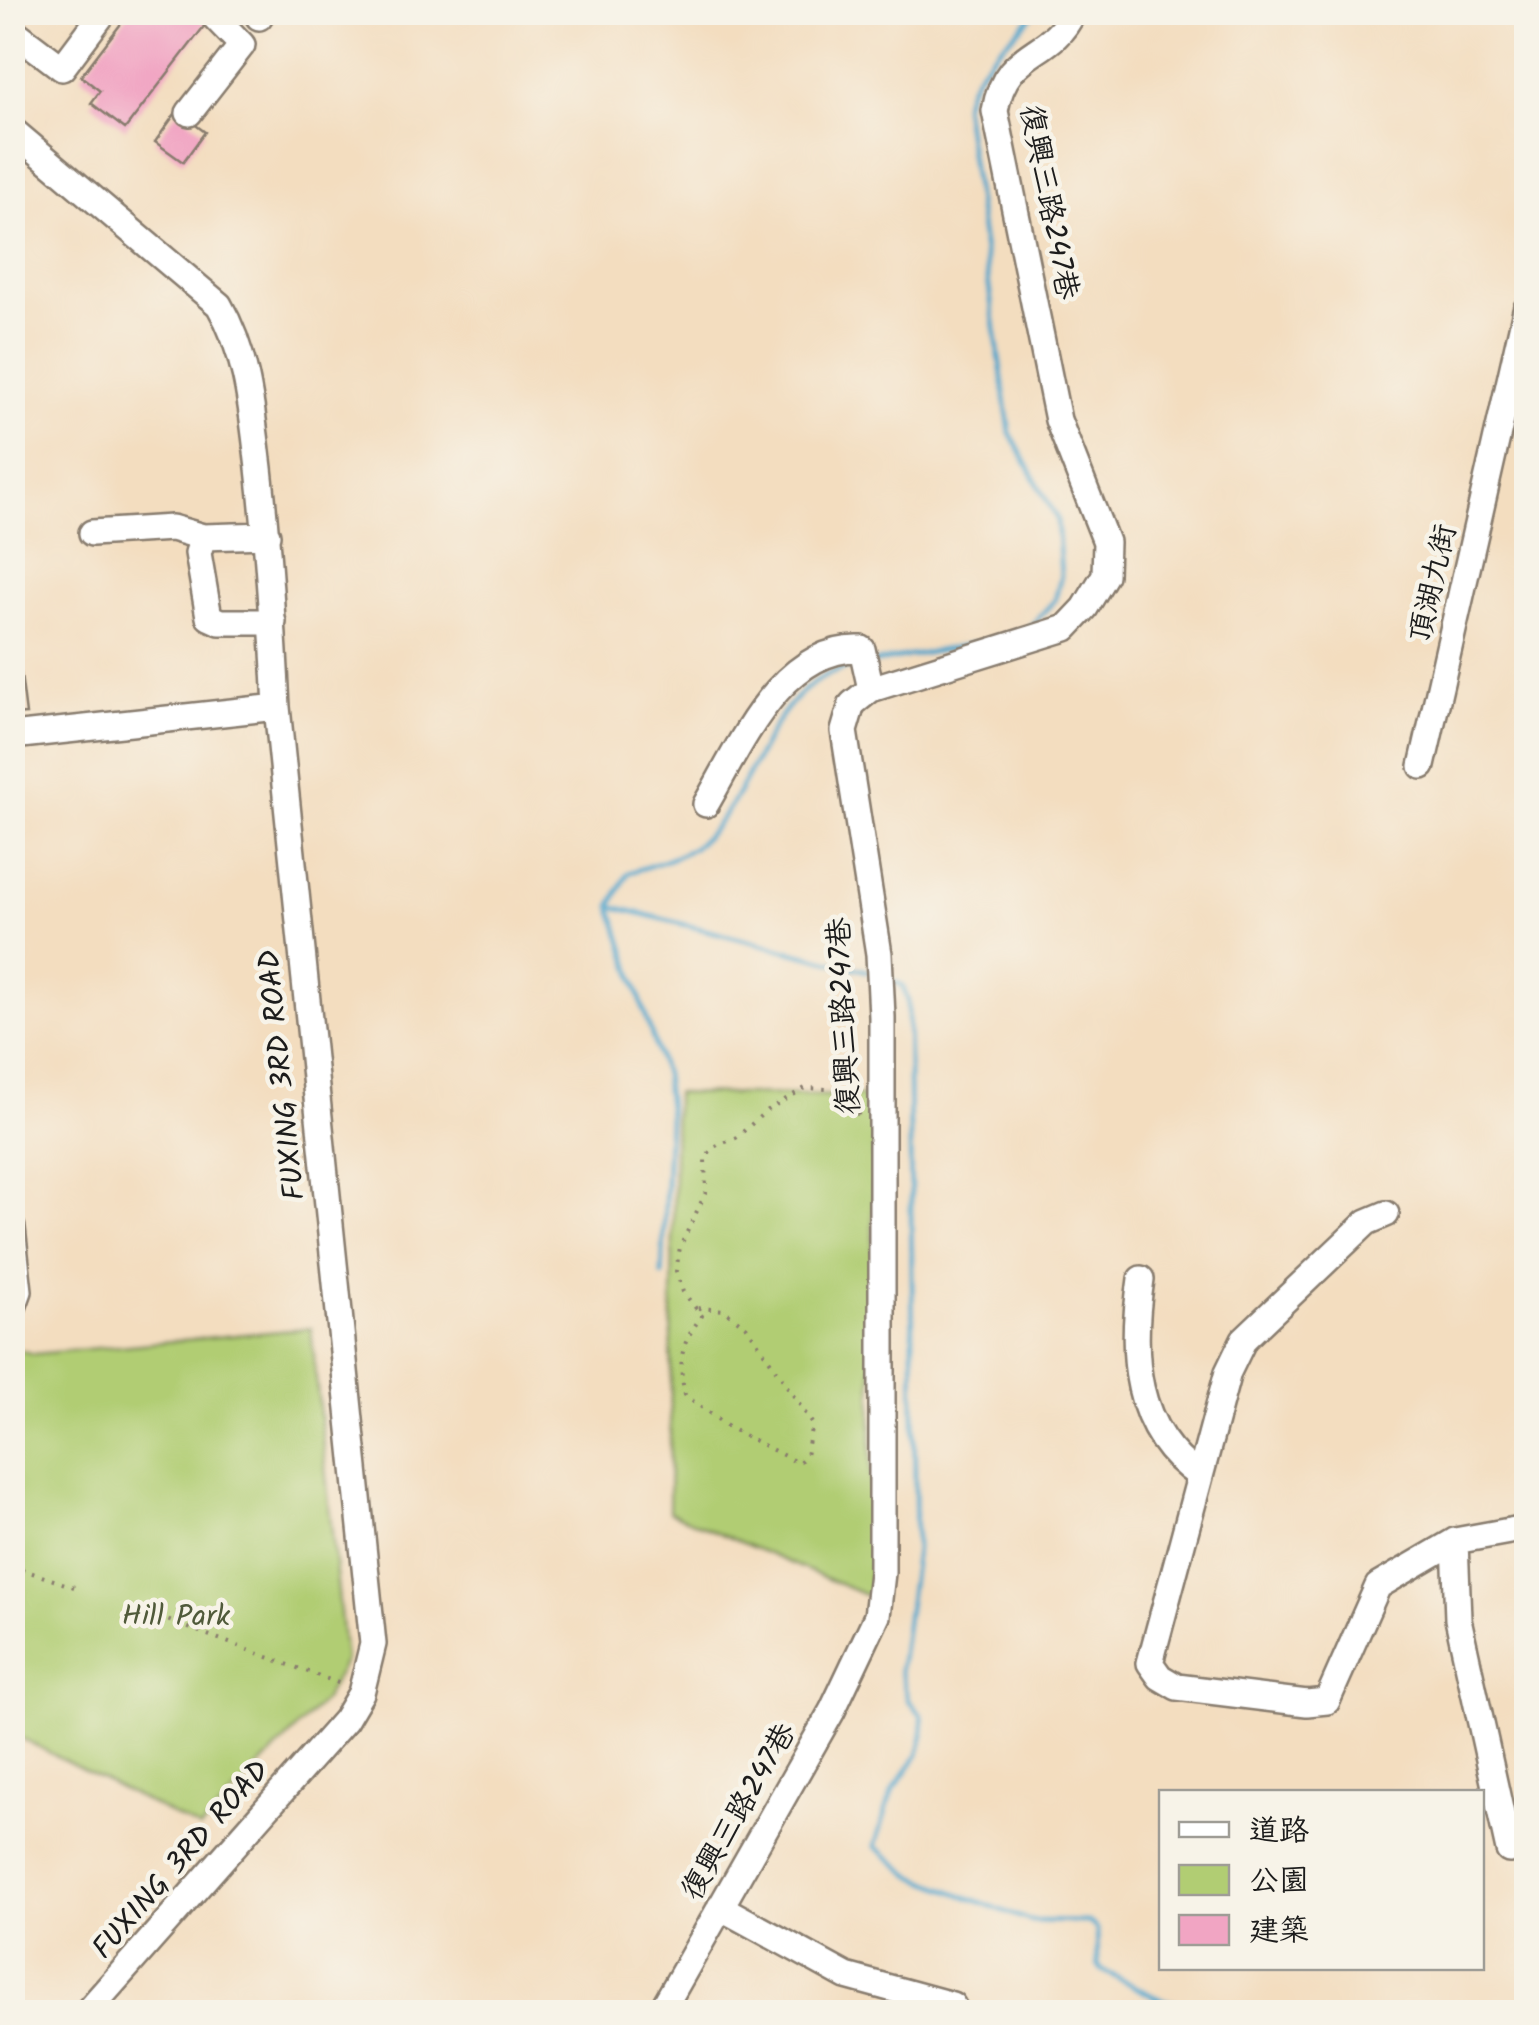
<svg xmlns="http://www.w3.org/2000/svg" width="1539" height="2025" viewBox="0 0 1539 2025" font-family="Kalam,'LXGW WenKai TC',sans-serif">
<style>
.green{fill:#b1cd73;stroke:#667448;stroke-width:2.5}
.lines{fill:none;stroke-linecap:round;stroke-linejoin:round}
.stream{stroke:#4fa5cb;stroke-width:5}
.building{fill:#f1a5c3}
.minor-casing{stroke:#887c6e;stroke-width:30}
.path{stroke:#887c6e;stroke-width:4;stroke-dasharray:2.5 8;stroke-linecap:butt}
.minor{stroke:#fff;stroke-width:25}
.labels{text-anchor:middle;stroke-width:9;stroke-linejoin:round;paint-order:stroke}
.street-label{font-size:30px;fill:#1c1c1c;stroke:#f7f3e8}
.park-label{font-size:30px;fill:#505a3a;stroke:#f7f3e8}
</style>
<rect width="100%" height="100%" fill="#f7f3e8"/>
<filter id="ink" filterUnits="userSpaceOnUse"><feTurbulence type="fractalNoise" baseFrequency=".01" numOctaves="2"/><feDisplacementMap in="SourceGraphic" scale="20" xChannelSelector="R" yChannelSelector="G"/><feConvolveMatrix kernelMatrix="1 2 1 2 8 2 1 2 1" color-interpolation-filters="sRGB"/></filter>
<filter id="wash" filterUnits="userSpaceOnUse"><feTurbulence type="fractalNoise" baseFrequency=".0048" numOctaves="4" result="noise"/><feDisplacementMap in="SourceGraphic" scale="40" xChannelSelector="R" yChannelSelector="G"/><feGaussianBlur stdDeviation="2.25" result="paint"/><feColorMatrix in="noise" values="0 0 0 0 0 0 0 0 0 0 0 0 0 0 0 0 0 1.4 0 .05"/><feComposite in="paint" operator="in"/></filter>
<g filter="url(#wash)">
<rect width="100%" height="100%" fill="#f3ddbf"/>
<path class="green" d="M675 1093 874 1096 870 1597 669 1512Z
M311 1328 345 1660 324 1700 200 1829 13 1734V1348L34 1354Z"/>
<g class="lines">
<path class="stream" d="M1028 629 1055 600 1061 576 1057 519 1010 433 963 105C973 65 1009 42 1036 12
M872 663 974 644
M611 906 871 972
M890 980 902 985 908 1001 916 1549 900 1669 908 1700 922 1716 923 1735 918 1755 892 1792 875 1846 912 1876 1030 1921 1089 1922 1097 1929 1098 1964 1102 1970 1155 1997 1203 2012
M662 1275 669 1116 664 1074 611 906 628 873C650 865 682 858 700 842 760 791 764 682 856 666"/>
</g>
<g id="blocks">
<path class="building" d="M130 12H200L209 20 125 129 91 103 100 91 81 76Z
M177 111 205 132 183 162 155 142Z
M15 626 26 714 12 715V627Z"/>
</g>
</g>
<g filter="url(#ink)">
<use href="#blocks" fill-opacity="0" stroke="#887c6e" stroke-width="2.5"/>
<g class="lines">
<defs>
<path id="minor" d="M259 17 262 12
M12 30 62 68 104 12
M189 113 242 45 210 12
M12 130 219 305C248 355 252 411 259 468 268 548 273 627 277 707L373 1644 361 1693 345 1720 87 2012
M92 533 172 528 203 537
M267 535 203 537 198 553 209 617 220 622H273
M12 736 277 707
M1422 766 1526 310
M706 804C740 746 782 645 862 649L871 689
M1386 1214 1367 1222 1244 1339 1228 1372 1150 1663 1160 1677 1177 1687 1307 1703 1327 1701 1378 1586 1455 1541 1526 1528
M12 1228 19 1291 12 1310
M1141 1279C1130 1353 1133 1431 1200 1476
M1455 1541 1458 1619 1509 1850
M720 1907 846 1976 952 2005 956 2012
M661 2012 832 1711 877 1616 882 1573V1017L879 954 844 731 852 704 871 689 1066 628 1085 608 1105 575 1106 542 1058 420 995 111C1006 46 1051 60 1073 12"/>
</defs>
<use href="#minor" class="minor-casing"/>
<path class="path" d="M698 1308 724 1310 747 1327 812 1423 806 1456 798 1463 728 1427 685 1395C678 1361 680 1344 702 1316L683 1292 676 1271 680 1247 706 1192 705 1159 713 1147 736 1138 767 1110 805 1088 852 1090 859 1118
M12 1566 77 1588
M129 1606 341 1684"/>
<use href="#minor" class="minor"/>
</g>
</g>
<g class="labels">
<g class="street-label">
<text transform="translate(1050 202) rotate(79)" y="10">復興三路247巷</text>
<text transform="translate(1432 583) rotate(-77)" y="10">頂湖九街</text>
<text transform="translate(843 1016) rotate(-93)" y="10">復興三路247巷</text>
<text transform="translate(281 1075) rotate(-96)" y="10">FUXING 3RD ROAD</text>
<text transform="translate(738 1811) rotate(-60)" y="10">復興三路247巷</text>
<text transform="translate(180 1859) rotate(-49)" y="10">FUXING 3RD ROAD</text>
</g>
<g class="park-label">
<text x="176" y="1625">Hill Park</text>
</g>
</g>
<rect width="1539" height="2025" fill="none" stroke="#f7f3e8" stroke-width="50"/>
<rect x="1159" y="1790" width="325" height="180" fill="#f7f3e8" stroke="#9f9d96" stroke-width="2.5"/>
<rect x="1179" y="1822" width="50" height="15" fill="#ffffff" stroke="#9f9d96" stroke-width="2.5"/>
<text x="1249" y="1840" font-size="30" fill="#1c1c1c">道路</text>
<rect x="1179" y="1865" width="50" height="30" fill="#b1cd73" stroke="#9f9d96" stroke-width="2.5"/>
<text x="1249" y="1890" font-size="30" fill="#1c1c1c">公園</text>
<rect x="1179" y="1915" width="50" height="30" fill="#f1a5c3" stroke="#9f9d96" stroke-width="2.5"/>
<text x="1249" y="1940" font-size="30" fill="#1c1c1c">建築</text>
</svg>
